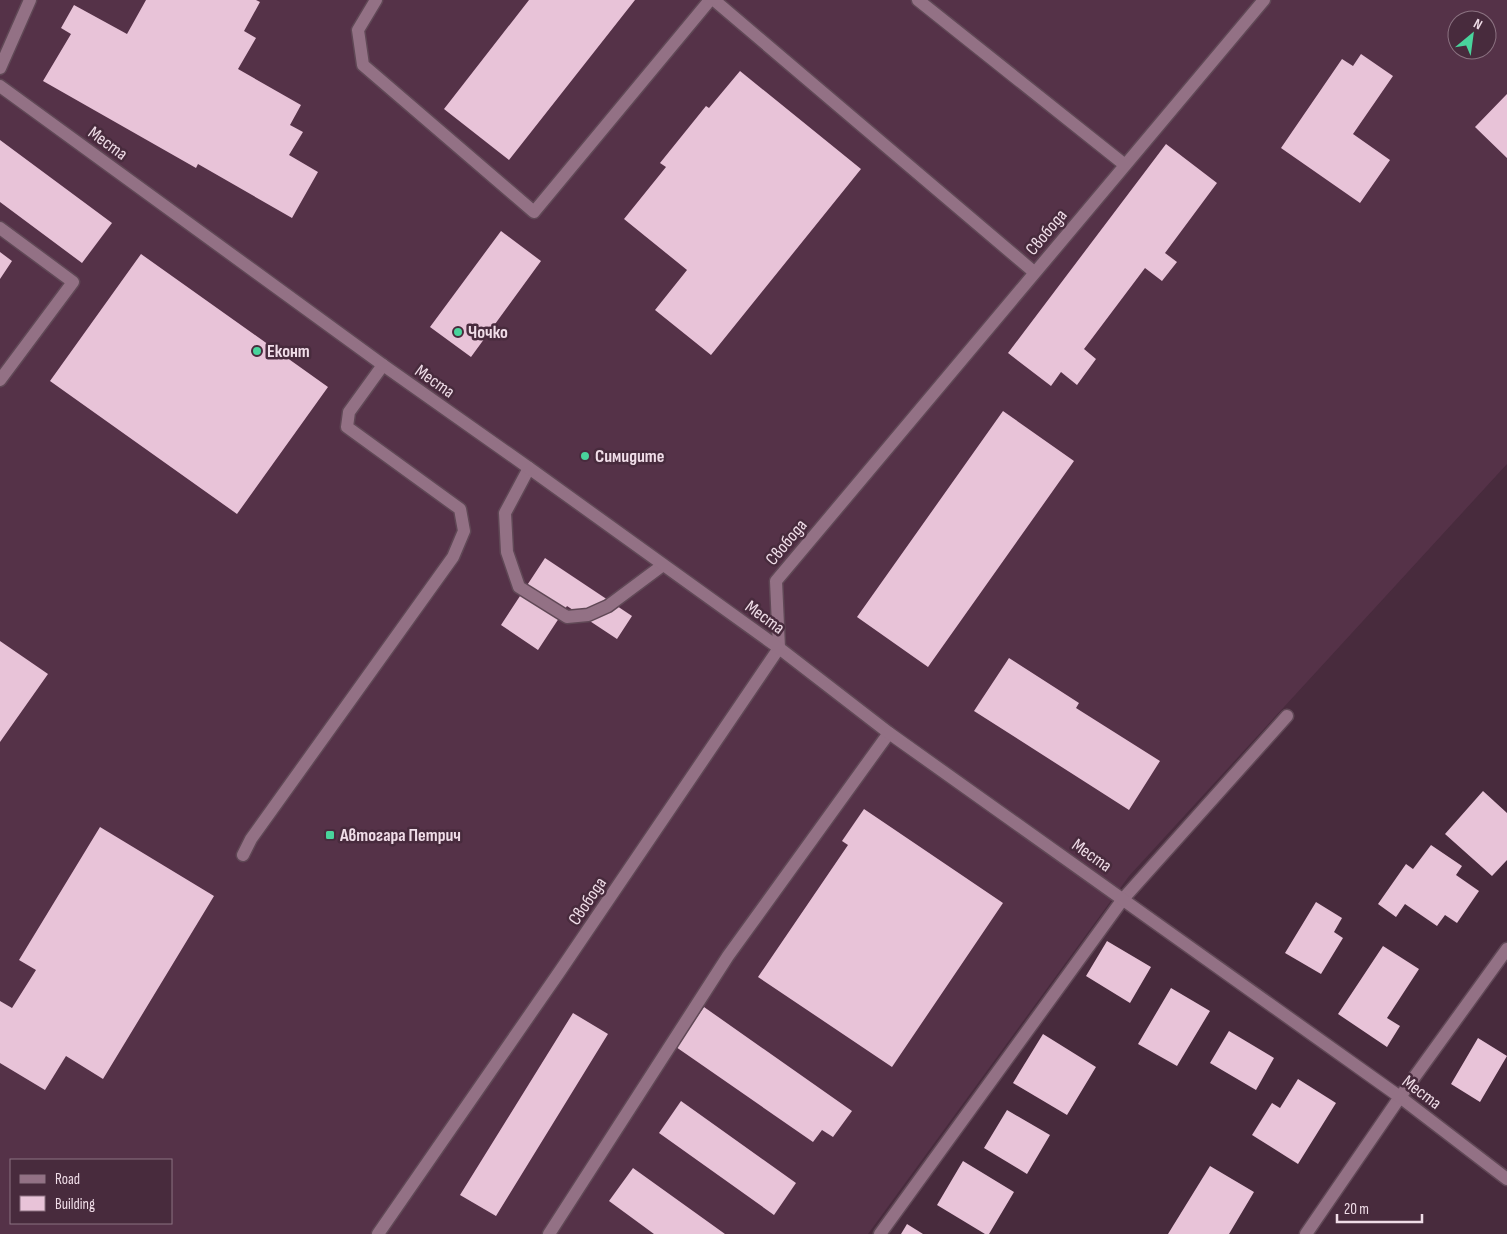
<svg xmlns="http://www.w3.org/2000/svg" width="1507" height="1234" viewBox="0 0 1507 1234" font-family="'Sofia Sans Condensed',sans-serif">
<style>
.built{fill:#553248;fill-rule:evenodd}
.building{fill:#e8c3d8}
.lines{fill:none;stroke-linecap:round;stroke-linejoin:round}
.lane-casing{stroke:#604856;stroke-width:15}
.street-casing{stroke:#604856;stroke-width:15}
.secondary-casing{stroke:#604856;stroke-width:15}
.lane{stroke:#937185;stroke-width:12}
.street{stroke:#937185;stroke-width:12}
.secondary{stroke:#937185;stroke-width:12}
.poi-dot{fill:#49d49c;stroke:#482b3d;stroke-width:2}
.labels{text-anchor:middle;stroke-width:5;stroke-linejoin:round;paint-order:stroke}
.street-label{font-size:18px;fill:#f0dde8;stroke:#482b3d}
.poi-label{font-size:18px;font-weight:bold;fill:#f0dde8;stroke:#482b3d;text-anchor:start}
</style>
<rect width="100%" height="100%" fill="#482b3d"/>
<path class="built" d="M0 0H1507V464L1129 876 868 1234H0ZM1457 20H1487V50H1457ZM11 1160H171V1223H11Z"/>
<path class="building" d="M146 0H256L260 2 244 31 256 38 238 69 301 105 290 125 303 132 289 155 318 172 292 218 198 164 196 168 43 81 71 34 61 28 74 5 127 34Z
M529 0H635L509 160 444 109Z
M1361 54 1393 76 1353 134 1390 160 1360 203 1281 148 1342 59 1353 66Z
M740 71 861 169 711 355 655 310 687 270 624 219 666 167 660 163 706 106 709 108Z
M1507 94V158L1475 127Z
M0 140 112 223 82 263 0 202Z
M1166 144 1217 183 1165 253 1177 262 1162 281 1145 268 1084 349 1096 359 1077 385 1061 372 1051 386 1008 353Z
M501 231 541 261 471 357 430 327Z
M0 252 12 261 0 279Z
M141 254 328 387 237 514 50 381Z
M1003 411 1074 461 928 667 857 617Z
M545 558 632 616 617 639 567 606 538 650 501 625Z
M0 641 48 674 0 742Z
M1009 658 1079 703 1076 708 1160 761 1129 810 974 711Z
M1483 791 1507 813V860L1492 876 1445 834Z
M864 809 1003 903 892 1067 758 977 848 845 842 841Z
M100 827 214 896 103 1079 66 1056 45 1090 0 1063V1001L12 1008 36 970 19 960Z
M1431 845 1462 866 1456 875 1479 891 1457 923 1445 915 1437 926 1405 904 1396 917 1378 904 1406 864 1413 869Z
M1316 902 1342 918 1334 932 1343 938 1321 974 1285 953Z
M1107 941 1151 967 1130 1003 1086 976Z
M1383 946 1419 969 1387 1018 1400 1026 1387 1047 1338 1014Z
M1171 988 1210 1011 1177 1066 1138 1044Z
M704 1007 852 1111 833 1137 822 1130 813 1142 676 1047Z
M573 1013 608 1034 496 1216 460 1195Z
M1229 1031 1274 1058 1256 1090 1210 1063Z
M1043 1034 1096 1067 1067 1115 1013 1083Z
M1478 1038 1507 1056 1480 1102 1451 1084Z
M1298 1079 1336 1103 1298 1164 1252 1135 1272 1103 1280 1108Z
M681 1101 796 1183 774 1215 659 1133Z
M1007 1110 1050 1135 1027 1174 984 1148Z
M963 1161 1014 1192 989 1234H985L937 1205Z
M1210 1166 1254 1192 1229 1234H1168Z
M633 1168 725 1234H654L609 1201Z
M907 1224 923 1234H901Z"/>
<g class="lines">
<defs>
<path id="lane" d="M376 0 358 30 363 65 534 212 710 0
M714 0 1034 272
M0 68 30 0
M0 228 73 282 0 380
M529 468 505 513 507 552 519 587 567 617 588 615 608 606 663 565
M243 855 251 839 453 557 464 531 460 509 347 427 349 412 383 365
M1123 899 1287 716"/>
<path id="street" d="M918 0 1125 165
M378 1234 560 971 779 648 776 581 1264 0
M549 1234 728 956 889 733
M880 1234 1123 899
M1306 1234 1400 1097 1507 949"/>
<path id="secondary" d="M0 86 383 365 529 468 779 648 889 733 1400 1097 1507 1179"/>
</defs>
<use href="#lane" class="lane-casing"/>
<use href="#street" class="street-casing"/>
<use href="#secondary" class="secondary-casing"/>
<use href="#lane" class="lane"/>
<use href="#street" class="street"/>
<use href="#secondary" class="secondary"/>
</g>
<g class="poi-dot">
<circle cx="458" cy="332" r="5"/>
<circle cx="257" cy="351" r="5"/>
<circle cx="585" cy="456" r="5"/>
<rect x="325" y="830" width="10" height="10" rx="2.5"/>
</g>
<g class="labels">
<g class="street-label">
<text transform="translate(108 143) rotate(36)" y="6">Места</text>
<text transform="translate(1046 232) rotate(-50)" y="6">Свобода</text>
<text transform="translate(435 381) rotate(35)" y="6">Места</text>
<text transform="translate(786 542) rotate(-50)" y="6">Свобода</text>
<text transform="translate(765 617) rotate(36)" y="6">Места</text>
<text transform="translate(1092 855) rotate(35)" y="6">Места</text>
<text transform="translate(587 901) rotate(-56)" y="6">Свобода</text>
<text transform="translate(1422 1092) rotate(37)" y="6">Места</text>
</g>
<g class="poi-label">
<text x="468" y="338">Чочко</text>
<text x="267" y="357">Еконт</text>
<text x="595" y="462">Симидите</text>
<text x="340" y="841">Автогара Петрич</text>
</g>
</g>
<rect x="10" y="1159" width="162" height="65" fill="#482b3d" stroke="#8b7281"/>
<rect x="20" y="1175" width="25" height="8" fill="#937185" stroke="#8b7281"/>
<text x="55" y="1184" font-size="15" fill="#f0dde8">Road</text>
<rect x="20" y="1196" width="25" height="15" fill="#e8c3d8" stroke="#8b7281"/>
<text x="55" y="1209" font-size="15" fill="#f0dde8">Building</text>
<g transform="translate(1472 35) rotate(29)"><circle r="24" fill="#482b3d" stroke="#8b7281"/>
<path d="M0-4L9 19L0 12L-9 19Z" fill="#49d49c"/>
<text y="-8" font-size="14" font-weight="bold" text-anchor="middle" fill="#f0dde8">N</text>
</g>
<path d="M1337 1214v8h85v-8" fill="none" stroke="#f0dde8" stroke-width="2.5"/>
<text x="1344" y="1214" font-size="15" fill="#f0dde8" stroke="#482b3d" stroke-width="4" paint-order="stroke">20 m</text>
</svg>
